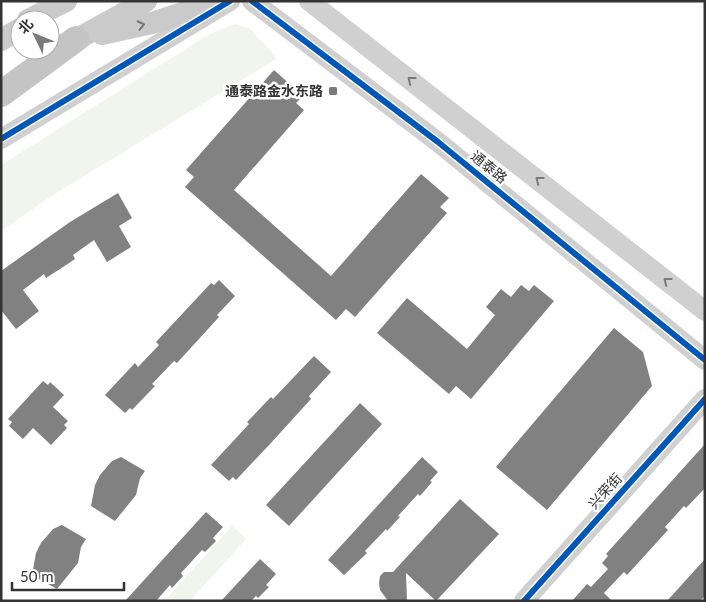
<svg xmlns="http://www.w3.org/2000/svg" width="706" height="602" viewBox="0 0 706 602" font-family="Lato,'Noto Sans SC',sans-serif">
<style>
.green{fill:#f1f5ed}
.building{fill:#818181}
.lines{fill:none;stroke-linecap:round;stroke-linejoin:round}
.secondary{stroke:#d0d0d0;stroke-width:20}
.primary{stroke:#cacaca;stroke-width:22}
.highway{stroke:#c4c4c4;stroke-width:26}
.cycleway-casing{stroke:#fff;stroke-width:9}
.cycleway{stroke:#0057b8;stroke-width:6}
.oneway{stroke:#777}
.oneway2{stroke:#7a7a7a}
.poi-dot{fill:#7a7a7a;stroke:#fff;stroke-width:2}
.labels{text-anchor:middle;stroke-width:5;stroke-linejoin:round;paint-order:stroke}
.poi-label{font-size:14px;font-weight:bold;fill:#333;stroke:#fff;text-anchor:end}
.street-label{font-size:14px;fill:#333;stroke:#fff}
</style>
<rect width="100%" height="100%" fill="#fff"/>
<path class="green" d="M235 24 249 28 274 54 276 59 53 195 1 231V165L208 35Z
M232 526 246 539 190 601H164Z"/>
<path class="building" d="M274 70 303 96 296 103 304 110 234 190 331 276 421 174 449 198 440 207 447 213 355 317 346 309 336 320 185 187 194 177 186 170Z
M118 193 132 218 119 226 131 247 107 262 94 240 73 255 75 259 60 269 46 278 44 274 23 290 39 311 16 329 1 310V271L70 222Z
M219 280 235 296 217 315 219 317 177 363 174 361 152 384 155 386 132 410 130 408 125 413 105 395 135 363 138 367 159 345 156 342 211 283 214 285Z
M521 285 529 291 534 285 554 301 471 399 456 386 449 394 377 333 407 298 467 349 495 315 486 307 501 289 511 297Z
M614 328 643 352 652 386 547 510 496 467Z
M314 356 331 372 309 396 311 399 270 444 236 480 233 477 229 481 211 465 249 424 247 422 271 397 273 399Z
M43 381 48 385 50 382 64 395 53 407 68 421 64 425 67 428 51 445 33 428 23 439 9 426 12 422 8 419Z
M360 403 382 424 289 526 266 505Z
M705 444V488L686 508 684 506 665 527 668 530 627 575 624 572 604 593 612 601H572L587 584 591 587 608 569 602 563 608 556 606 554Z
M121 457 145 471 140 478 136 495 115 521 91 506 95 485 100 475 112 461Z
M422 457 438 472 430 481 432 482 420 496 418 494 398 516 400 517 387 531 386 529 365 551 367 553 344 575 328 560Z
M460 499 499 534 436 601 406 573 407 601H388L380 590 379 583 380 576 384 572H393Z
M206 512 223 527 213 538 216 541 205 552 202 550 181 573 183 576 172 588 170 585 156 601H125Z
M62 525 86 539 81 547 78 563 57 589 32 575 36 553 41 543 53 529Z
M260 559 276 574 266 585 269 587 258 598 256 596 251 601H221Z
M705 559V596L700 601H667Z"/>
<g class="lines">
<path class="secondary" d="M252 1 438 142 705 360
M309 1 705 311
M1 139 230 1
M524 601 705 399"/>
<path class="primary" d="M28 20 66 1
M102 34 152 23 219 1
M1 40 20 29
M61 48 146 1"/>
<path class="highway" d="M1 94 76 39"/>
<defs>
<path id="cycleway" d="M252 1 438 142 705 360
M1 139 230 1
M524 601 705 399"/>
</defs>
<use href="#cycleway" class="cycleway-casing"/>
<use href="#cycleway" class="cycleway"/>
</g>
<defs><path id="oneway-chevron" d="M-2-3.5L2.5 0L-2 3.5" fill="none" stroke-width="1.6" stroke-linecap="round" stroke-linejoin="round" transform="scale(1.25)"/></defs>
<use class="oneway" href="#oneway-chevron" transform="translate(141 25) rotate(-12)"/>
<g class="oneway2">
<use href="#oneway-chevron" transform="translate(411 80) rotate(-142)"/>
<use href="#oneway-chevron" transform="translate(539 180) rotate(-142)"/>
<use href="#oneway-chevron" transform="translate(667 281) rotate(-142)"/>
</g>
<rect class="poi-dot" x="328" y="86" width="10" height="10" rx="2.5"/>
<g class="labels">
<g class="poi-label">
<text x="323" y="96">通泰路金水东路</text>
</g>
<g class="street-label">
<text transform="translate(489 167) rotate(39)" y="5">通泰路</text>
<text transform="translate(605 491) rotate(-48)" y="5">兴荣街</text>
</g>
</g>
<rect width="706" height="602" fill="none" stroke="#333333" stroke-width="5"/>
<g transform="translate(35 35) rotate(313)"><circle r="24" fill="#ffffff" stroke="#adadad"/>
<path d="M0-4L9 19L0 12L-9 19Z" fill="#7a7a7a"/>
<text y="-8" font-size="14" font-weight="bold" text-anchor="middle" fill="#333333">北</text>
</g>
<path d="M12 582v8h112v-8" fill="none" stroke="#333333" stroke-width="2.5"/>
<text x="20" y="582" font-size="15" fill="#333333" stroke="#ffffff" stroke-width="4" paint-order="stroke">50 m</text>
</svg>
